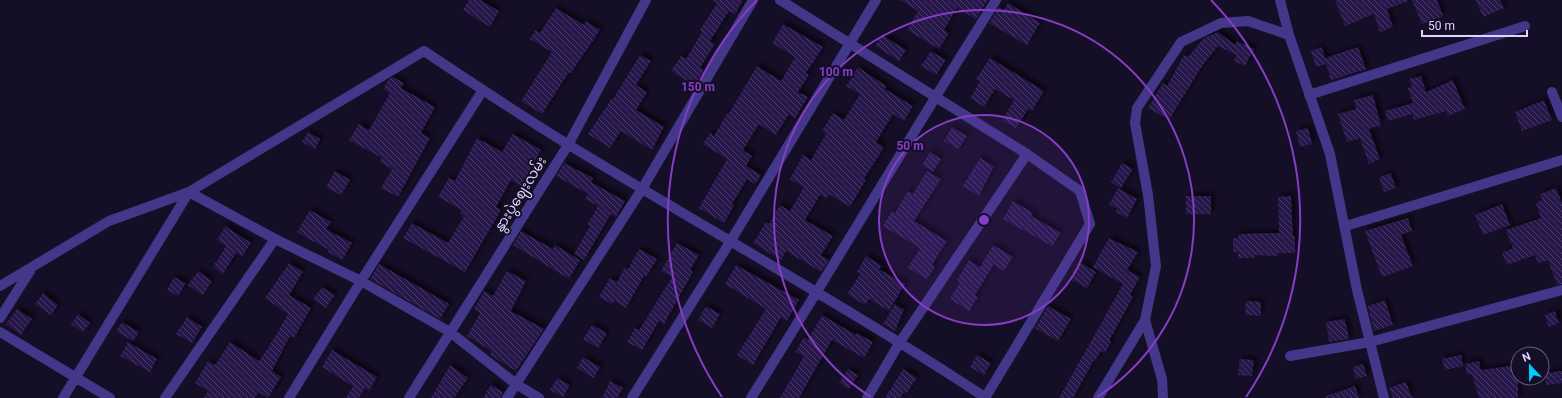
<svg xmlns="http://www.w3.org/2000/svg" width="1562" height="398" viewBox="0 0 1562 398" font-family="Roboto,'Noto Sans Myanmar',sans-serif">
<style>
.building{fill:url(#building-back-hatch);filter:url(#shadow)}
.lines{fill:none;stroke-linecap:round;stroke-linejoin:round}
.minor{stroke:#433789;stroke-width:10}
.ring{fill:none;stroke:#853dc5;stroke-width:2}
.labels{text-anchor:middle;stroke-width:4;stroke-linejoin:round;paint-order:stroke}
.street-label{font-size:14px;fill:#ded4ff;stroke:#150e27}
.centre{fill:#853dc5;stroke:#150e27;stroke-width:2}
.ring-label{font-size:12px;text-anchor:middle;font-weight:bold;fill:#853dc5;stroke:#150e27;stroke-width:4;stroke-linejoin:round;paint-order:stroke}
</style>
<defs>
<pattern id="building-back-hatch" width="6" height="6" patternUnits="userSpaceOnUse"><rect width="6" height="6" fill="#281949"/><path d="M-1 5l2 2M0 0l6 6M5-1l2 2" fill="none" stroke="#473a64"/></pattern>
<filter id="shadow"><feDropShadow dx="3.5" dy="-3.5" stdDeviation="2" flood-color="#0009"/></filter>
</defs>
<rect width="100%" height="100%" fill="#150e27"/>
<path class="building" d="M469 0H480L499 11 490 27 463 10Z
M712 0H743L735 14 729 11 710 41 715 44 700 68 704 70 695 86 671 71 681 56 686 59 702 32 700 30 717 3Z
M900 0H988L976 19 957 8 944 30 949 33 939 49 907 30 918 11Z
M1335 0H1408V1L1387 9 1393 27 1380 32 1374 14 1345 26Z
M1412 0H1437L1443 16 1422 24Z
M1476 0H1500L1504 8 1483 17Z
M1008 3 1040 23 1027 45 989 23 999 7 1004 10Z
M556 8 584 25 586 21 600 30 571 73 569 72 542 114 521 101 552 52 530 39 536 30 540 33Z
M783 24 823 47 806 73 809 75 798 92 808 97 795 118 789 114 776 135 759 124 743 150 752 156 746 166 761 175 755 184 747 179 732 204 734 206 724 223 699 208 727 159 703 144 710 133 714 136 728 112 729 113 757 66 781 81 795 57 772 43Z
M1218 32 1235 45 1237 41 1254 49 1245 66 1234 61 1237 55 1218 46 1202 66 1169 120 1148 108 1163 83 1167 86 1184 55 1188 57 1204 38Z
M882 35 906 50 899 61 875 46Z
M1322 47 1325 58 1358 47 1366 69 1331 80 1326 64 1316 67 1311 51Z
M931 51 946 60 936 75 921 66Z
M640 55 651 61 636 85 647 92 636 110 664 127 652 150 621 131 610 148 588 134 612 98 613 99Z
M990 58 1044 91 1032 111 1028 109 1016 128 1002 120 1014 100 995 89 984 107 970 98 980 81 976 79Z
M858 67 886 86 885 89 913 106 904 121 893 114 876 142 884 147 864 179 866 180 850 207 829 194 826 198 820 195 805 220 833 236 821 255 829 260 821 272 786 251 781 260 753 243 766 222 769 224 780 205 790 211 804 187 790 179 803 155 811 160 826 134 822 131 833 113 844 120 860 94 846 86Z
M1421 76 1426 92 1453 80 1465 109 1448 116 1446 111 1414 120 1412 114 1388 121 1385 111 1413 103 1408 88 1412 87 1410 79Z
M393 77 404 83 401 88 435 107 421 133 430 138 398 197 381 188 392 169 380 162 382 158 349 140 359 124 369 130 390 93 383 89 389 79Z
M1373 95 1381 125 1369 129 1380 159 1369 164 1360 138 1347 142 1338 114 1356 109 1354 100Z
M1544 100 1552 120 1522 131 1515 112Z
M952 127 967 136 958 149 944 141Z
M1308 128 1312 144 1300 147 1296 131Z
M308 132 320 139 315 149 302 142Z
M513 134 541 150 521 186 511 180 496 207 501 210 465 272 403 238 412 223 448 243 464 216 460 214 462 210 438 197 449 178 455 181 477 138 502 152Z
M930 152 941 159 933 172 922 165Z
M980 158 994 166 979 196 963 186Z
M564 163 593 178 591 182 625 201 616 217 611 214 584 260 574 254 590 226 587 225 598 206 585 199 588 194 556 176Z
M1122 163 1133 169 1121 188 1111 182Z
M335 171 350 180 341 195 326 187Z
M927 171 941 179 914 221 947 241 932 265 935 267 927 279 908 268 920 248 883 226 892 211 895 213 908 191 913 194Z
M1391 173 1396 188 1384 192 1379 177Z
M1118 188 1137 199 1127 218 1116 212 1117 209 1109 204Z
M1556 188 1562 203V284L1557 285 1548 260 1538 263 1535 255 1507 265 1502 253 1513 248 1506 230 1541 218 1536 203 1542 200 1540 194Z
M1186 196H1211V214H1186Z
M1291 196 1293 236H1295V253H1278V256L1255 255 1254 258H1238V252H1233V238H1238V234L1279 233 1278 197Z
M1013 201 1033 213 1031 216 1061 233 1052 246 1003 219Z
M1502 204 1510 225 1483 235 1475 215Z
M310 210 331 222 326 229 352 243 342 260 328 252 329 250 297 232Z
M1408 218 1412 231 1401 235 1413 266 1382 277 1365 231Z
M225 226 251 243 242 256 236 253 223 274 213 267 226 246 217 240Z
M521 231 553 249 555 245 580 260 569 279 513 245Z
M1109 238 1138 252 1127 270 1140 277 1130 295 1133 297 1109 341 1111 342 1105 353 1101 351 1095 361 1094 360 1073 398H1059L1123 284 1093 267Z
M677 243 699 255 690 270 693 272 664 324 659 321 642 350 627 342 635 328 639 330 672 277 661 271Z
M993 245 1013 257 1004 271 994 264 975 295 978 297 969 311 950 299 960 282 957 280 969 260 980 267Z
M639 249 657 259 646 277 644 276 626 308 614 301 612 304 599 297 610 278 617 282 625 267 628 269Z
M866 256 882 266 879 269 905 284 889 311 869 299 865 305 847 294 860 274 857 272Z
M289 263 303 272 289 295 311 308 294 338 290 336 272 371 281 377 268 398 258 392 255 398H204L208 391 195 383 208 361 215 365 230 342 259 361 270 345 288 314 265 298Z
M1081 263 1096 272 1087 288 1072 280Z
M379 264 449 304 440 319 370 279Z
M736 265 799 300 787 321 781 317 753 365 737 355 766 309 725 284Z
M198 271 212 281 203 295 188 285Z
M507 271 526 281 511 311 544 329 516 371 490 355 492 351 467 336 480 313 474 309 484 291 493 296Z
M174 277 186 283 178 296 167 290Z
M322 287 335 295 326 308 313 299Z
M43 293 58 305 51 315 35 304Z
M1385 300 1393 325 1374 331 1368 306Z
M1246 301 1261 302V316L1245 315Z
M895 304 904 310 895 331 883 324Z
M706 306 720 314 712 328 698 320Z
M1048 306 1071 319 1058 341 1035 328Z
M17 309 32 319 21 335 6 324Z
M1555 311 1559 323 1549 327 1545 315Z
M78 314 90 323 83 332 71 324Z
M822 315 856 335 857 333 873 342 864 358 832 340 799 398H780L804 356 795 352 804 337 808 340Z
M187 317 202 327 192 343 176 334Z
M1345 319 1349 339 1329 342 1326 322Z
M122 322 139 332 133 341 116 331Z
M592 325 607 333 598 348 583 339Z
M128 342 157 359 150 372 120 356Z
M332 350 377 377 369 391 365 388 359 398H346L353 386 322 367Z
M977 355 991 363 984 375 970 367Z
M1461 355 1463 366 1445 370 1442 359Z
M583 357 600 367 594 378 577 368Z
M1240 359 1254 360 1252 376 1238 375Z
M1479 361 1481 370 1518 365V398H1479L1472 374 1467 375 1465 364Z
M1363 364 1367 376 1356 379 1353 367Z
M450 365 468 378 454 398H431Z
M848 369 858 375 849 389 839 383Z
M903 369 917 378 906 394 904 392 900 398H885Z
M1562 371V383L1546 385 1545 373Z
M557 378 570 385 563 397 550 390Z
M610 381 623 388 617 398H602Z
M1406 382 1412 398H1393L1389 388Z
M491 385 503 392 501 398H483Z
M1355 386 1359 398H1326V396Z"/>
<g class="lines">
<path class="minor" d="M780 0 1027 154
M1280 0 1289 35
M1552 92 1562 117
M1309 95 1525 26
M1346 226 1562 160
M0 286 109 221 189 192 275 239 361 281 450 332 516 384 539 398
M0 318 30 271
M1145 320 1162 379 1163 398
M0 332 110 398
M1290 356 1370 342 1562 290
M63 398 189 192 424 51C472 83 520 115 569 145 708 230 850 308 986 398
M165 398 275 239
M289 398 361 281 483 90
M409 398 568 145 646 0
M507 398 642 189 753 0
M632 398 730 242 876 0
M751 398C834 266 913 131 996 0
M867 398 900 342 1027 154 1080 191 1090 224 985 398
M1098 398 1145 320 1156 266 1148 195 1135 123 1137 108 1181 42 1221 23 1248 21 1289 35 1330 154 1357 290 1384 398"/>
</g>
<circle cx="984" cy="220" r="105" fill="#853dc5" fill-opacity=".12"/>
<g class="ring">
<circle cx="984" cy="220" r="105"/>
<path d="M871 397A210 210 0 1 1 1097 397"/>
<path d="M722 397A316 316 0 0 1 757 0M1211 0A316 316 0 0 1 1246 397"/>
</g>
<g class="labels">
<g class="street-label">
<text transform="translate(520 194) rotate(-58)" y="5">နွားပွဲဈေးလမ်း</text>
</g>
</g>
<circle cx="984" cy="220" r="6" class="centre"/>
<g class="ring-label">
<text x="836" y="76">100 m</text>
<text x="698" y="91">150 m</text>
<text x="910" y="150">50 m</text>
</g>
<g transform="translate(1530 366) rotate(338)"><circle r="19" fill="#150e27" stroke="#655d7d"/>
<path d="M0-3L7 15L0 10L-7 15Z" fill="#00c9ff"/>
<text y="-6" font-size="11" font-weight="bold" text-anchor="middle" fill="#ded4ff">N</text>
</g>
<path d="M1422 30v6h105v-6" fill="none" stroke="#ded4ff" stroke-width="2"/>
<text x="1428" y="30" font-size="12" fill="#ded4ff" stroke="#150e27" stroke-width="3" paint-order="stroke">50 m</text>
</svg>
